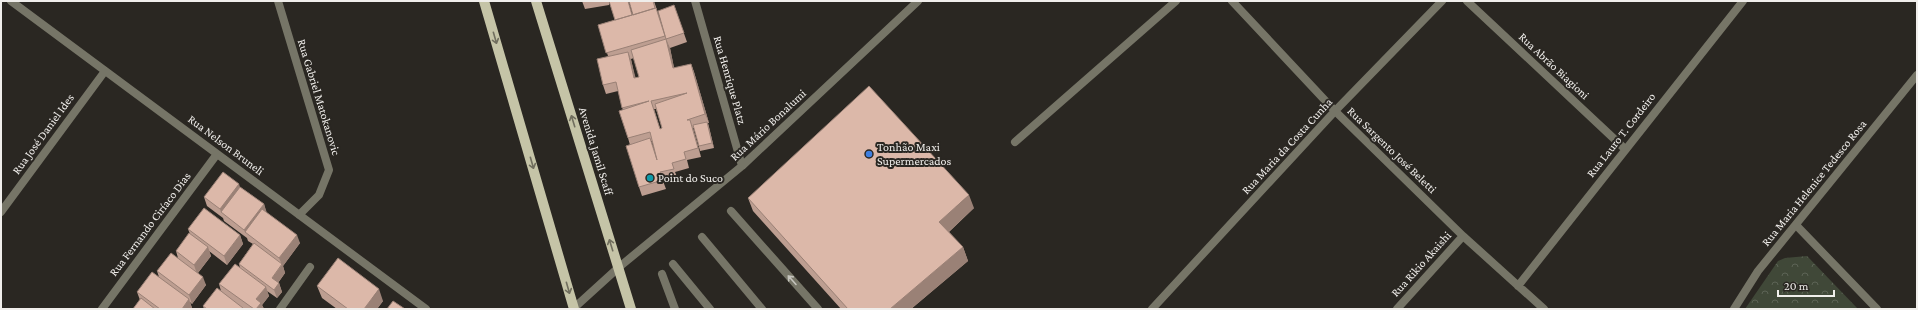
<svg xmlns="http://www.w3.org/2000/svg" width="1918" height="310" viewBox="0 0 1918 310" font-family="'Crimson Pro',serif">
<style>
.park{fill:url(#park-crowns)}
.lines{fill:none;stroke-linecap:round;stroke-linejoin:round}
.service{stroke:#767567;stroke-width:8}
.minor{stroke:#767567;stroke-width:8}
.primary{stroke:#c5c4a7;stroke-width:10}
.wall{fill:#bd9e91;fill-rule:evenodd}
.shaded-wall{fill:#9a8176}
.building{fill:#dcb8a9;stroke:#9a8176;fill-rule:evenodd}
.oneway{stroke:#706e5e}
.oneway2{stroke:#c5c4bd}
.shop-dot{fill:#3f7fe0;stroke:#2a2722;stroke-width:1.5}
.culture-dot{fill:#0f9aa8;stroke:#2a2722;stroke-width:1.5}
.labels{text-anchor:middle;stroke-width:4;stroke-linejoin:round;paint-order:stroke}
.street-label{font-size:12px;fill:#f0eeeb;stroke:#2a2722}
.poi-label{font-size:12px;fill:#f0eeeb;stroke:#2a2722;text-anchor:start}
</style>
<defs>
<pattern id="park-crowns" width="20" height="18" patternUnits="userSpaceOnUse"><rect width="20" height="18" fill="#404838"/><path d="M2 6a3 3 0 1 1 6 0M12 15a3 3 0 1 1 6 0" fill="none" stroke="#5c6355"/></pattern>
</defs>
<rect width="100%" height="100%" fill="#2a2722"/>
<path class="park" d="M1807 256 1858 309H1745L1778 261 1785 258Z"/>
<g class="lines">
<path class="service" d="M731 211 818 309
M702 237 762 309
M673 264 710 309
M662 274 675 309"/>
<path class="minor" d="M11 1 426 309
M278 1 329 170 319 195 299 215
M695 1 742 166
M1232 1 1335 111 1463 236 1544 309
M1467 1 1625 149
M1015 142 1176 1
M1 212 105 71
M1796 225 1877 309
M1518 286 1743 1
M574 308 618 268 742 166 918 1
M102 309 217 154
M280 309 310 267
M1152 309 1335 111 1442 1
M1397 309 1463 236
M1734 309 1758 271 1917 75"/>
<path class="primary" d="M484 1 574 309
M536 1 631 309"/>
</g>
<path class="wall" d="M582 1H609V5L585 9Z
M609 1H628L632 15 654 1 664 31 674 5 687 42 670 48 674 68 691 64 694 72 709 123H708L714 148 700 151 694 128H693L701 157 687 160 689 168 675 172 677 177 663 181 666 189 642 196 639 187 630 145 628 138 623 110 618 91 606 94 603 85 608 56 598 25 615 20ZM634 58 639 77 635 78 631 59ZM654 109H656L662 128 660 129ZM651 141H652L656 155 653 147Z
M240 187 264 204 266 212 300 243 283 266 285 273 278 283H279L282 292 277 298 267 291 269 296 262 305 264 309H245L244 308V309H204L203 306 221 291 219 284 240 268 239 264 253 244 248 241 247 238 224 221 223 218 207 206 204 197Z
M748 198 974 208 949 232 963 247 968 261 911 309H841L753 211Z
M188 229 240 235 243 244 227 265 209 251 211 256 198 273 206 285 192 304 190 302 192 308 191 309H133L140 300 137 292 159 277 157 271 178 258 176 251 190 234Z
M317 286 383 301 377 309H337L322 298Z"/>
<path class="shaded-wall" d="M666 39 670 48 676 77 673 68Z
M628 52 631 60 638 87 634 78Z
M691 64 694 72 709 123 705 114Z
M690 120 693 129 701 157 698 148Z
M707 122 709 127 714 148 712 143Z
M239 184 242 193 221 212 223 218 220 209Z
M969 195 974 208 944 236 939 222Z
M264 204 267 213 245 232 244 230Z
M240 235 243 244 227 265 224 256Z
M297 235 300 243 283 266 285 273 275 287 272 278 282 265 279 258Z
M208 247 211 256 197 274 194 265Z
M963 247 968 261 911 309H890Z
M203 277 206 285 192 304 189 295Z
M279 283 282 292 277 298 274 290Z
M266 287 269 296 262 305 264 309H256V299Z
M379 289 383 301 377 309H364Z
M189 299 192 308 191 309H182Z"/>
<path class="building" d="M609 1H628L632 15 615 20Z
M629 1H653L655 8 633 15Z
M674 5 684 33 666 39 658 11Z
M656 8 665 36 606 53 598 25Z
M666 39 673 68 691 64 705 114 687 120H690L698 148 684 152 686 159 672 163 674 169 660 172 663 180 639 187 626 146 650 138 657 160 650 132 628 138 619 111 649 101 622 108 616 82 603 85 597 59 628 52 634 78 639 77 631 50ZM687 93 655 104 662 128 660 129 651 101Z
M869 86 969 195 939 222 963 247 890 309H848L748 198Z
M707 122 712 143 699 146 693 125Z
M223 172 239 184 220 209 204 197Z
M240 187 264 204 244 230 221 212Z
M204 208 240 235 224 256 188 229Z
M262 209 297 235 279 258 245 232Z
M189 233 208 247 194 265 176 251Z
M254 243 282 264 272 278 279 283 274 290 239 264Z
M171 253 203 277 189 295 157 271Z
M338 258 379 289 364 309H348L317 286Z
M235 264 266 287 256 299 261 303 256 309H254L219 284Z
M152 272 189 299 182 309H160L137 292Z
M217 288 243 308 242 309H207L203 306Z
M141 298 155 309H133Z
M393 301 405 309H387Z"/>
<defs><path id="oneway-shaft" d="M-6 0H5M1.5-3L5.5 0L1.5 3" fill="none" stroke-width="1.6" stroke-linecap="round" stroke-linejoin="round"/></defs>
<g class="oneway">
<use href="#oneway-shaft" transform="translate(495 38) rotate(74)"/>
<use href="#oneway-shaft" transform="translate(573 121) rotate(-107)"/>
<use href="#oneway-shaft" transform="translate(532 163) rotate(74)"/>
<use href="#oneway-shaft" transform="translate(611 245) rotate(-107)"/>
<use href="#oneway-shaft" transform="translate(568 288) rotate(74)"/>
</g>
<use class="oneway2" href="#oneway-shaft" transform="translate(792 280) rotate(-132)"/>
<circle class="shop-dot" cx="869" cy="154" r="4"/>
<circle class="culture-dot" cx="650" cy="178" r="4"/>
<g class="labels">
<g class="street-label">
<text transform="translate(1554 66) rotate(43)" y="4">Rua Abrão Biagioni</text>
<text transform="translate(730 80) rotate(74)" y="4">Rua Henrique Platz</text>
<text transform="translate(319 97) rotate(73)" y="4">Rua Gabriel Matokanovic</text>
<text transform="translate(768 125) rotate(-43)" y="4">Rua Mário Bonalumi</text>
<text transform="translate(43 134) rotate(-54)" y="4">Rua José Daniel Ides</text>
<text transform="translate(1621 135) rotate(-52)" y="4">Rua Lauro T. Cordeiro</text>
<text transform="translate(226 145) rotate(37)" y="4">Rua Nelson Bruneli</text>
<text transform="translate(1287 146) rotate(-47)" y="4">Rua Maria da Costa Cunha</text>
<text transform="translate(1392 150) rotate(44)" y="4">Rua Sargento José Beletti</text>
<text transform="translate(596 151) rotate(73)" y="4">Avenida Jamil Scaff</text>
<text transform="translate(1814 183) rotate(-51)" y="4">Rua Maria Helenice Tedesco Rosa</text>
<text transform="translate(150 224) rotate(-53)" y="4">Rua Fernando Ciríaco Dias</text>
<text transform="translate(1421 264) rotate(-48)" y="4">Rua Rikio Akaishi</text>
</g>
<g class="poi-label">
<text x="877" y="151">Tonhão Maxi<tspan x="877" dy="14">Supermercados</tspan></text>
<text x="658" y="182">Point do Suco</text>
</g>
</g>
<rect width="1918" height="310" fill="none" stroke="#f0eeeb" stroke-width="4"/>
<path d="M1778 290v6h56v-6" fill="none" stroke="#f0eeeb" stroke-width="2"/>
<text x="1784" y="290" font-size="12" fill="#f0eeeb" stroke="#2a2722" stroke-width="3" paint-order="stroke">20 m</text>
</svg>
